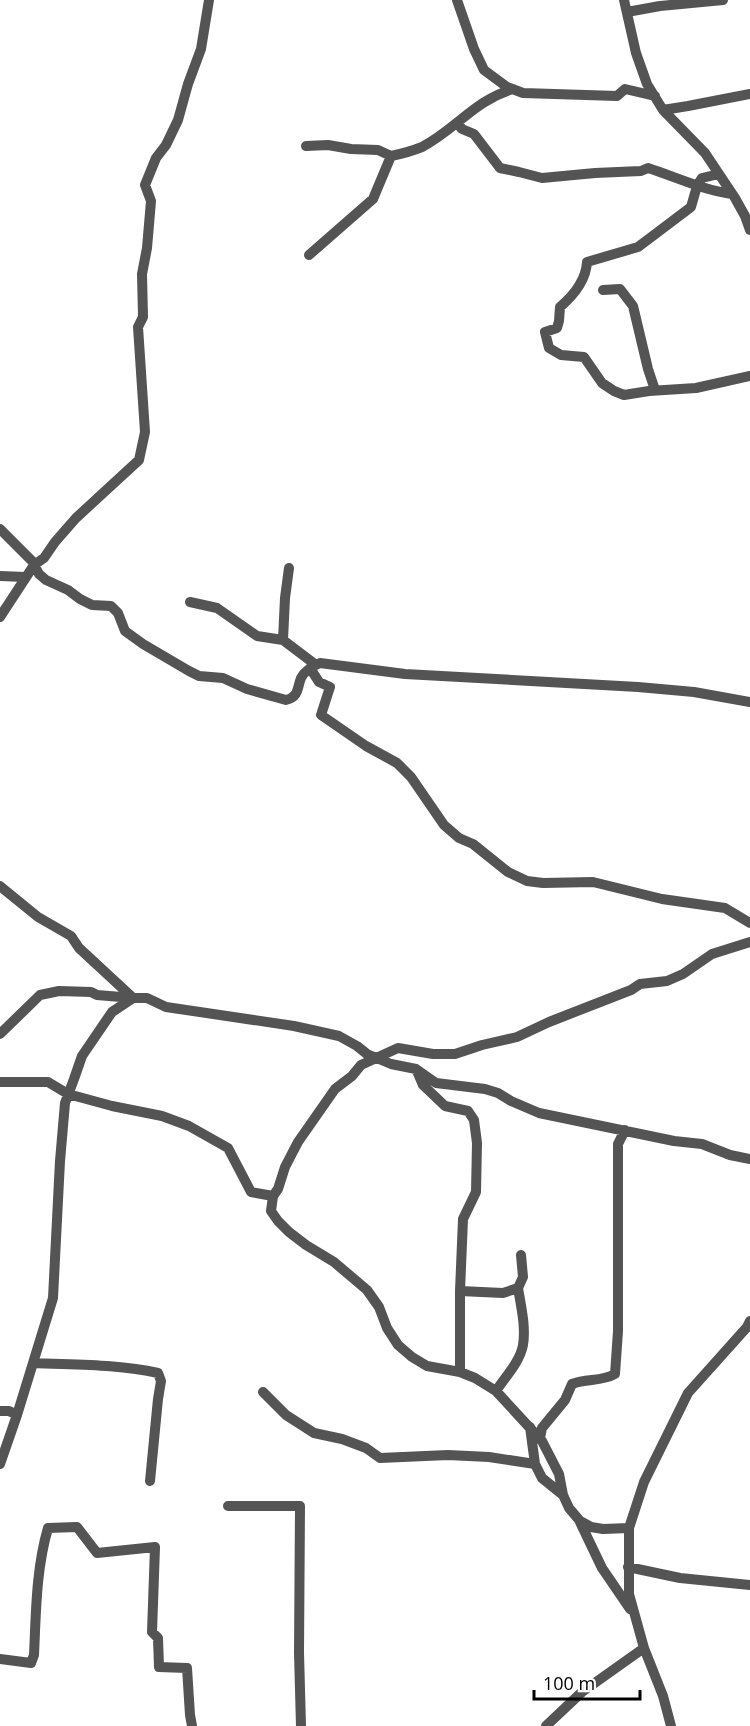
<svg xmlns="http://www.w3.org/2000/svg" width="750" height="1726" viewBox="0 0 750 1726" font-family="'Open Sans',sans-serif">
<style>
.lines{fill:none;stroke-linecap:round;stroke-linejoin:round}
.minor{stroke:#545454;stroke-width:10}
</style>
<rect width="100%" height="100%" fill="#fff"/>
<g class="lines">
<path class="minor" d="M457 0 474 49 484 70 507 87 523 93 617 96 625 89 655 96
M624 0 636 53 647 84 663 110 705 153 735 198 745 216 750 230
M627 12 660 6 723 0
M663 110 688 106 750 94
M457 123 462 129 474 134 500 168 519 172 542 178 595 173 641 171 648 168C676 177 703 190 732 194
M306 146 328 145 351 149 378 150 391 156
M719 174 702 178 697 186 691 207 654 235 638 247 587 262C586 281 574 295 560 307L559 321 557 328 545 332 549 348 561 355 584 357 602 383 614 391 624 395 649 391 696 388 750 376
M309 255 373 199 391 156C401 154 412 151 422 147 456 129 475 100 513 89
M603 290 620 289 633 306 648 369 655 390
M0 529 32 561 39 574 46 580 68 590 80 599 92 605 111 606 118 613 125 631 143 644 189 671 199 676 223 678 247 689 286 700C299 697 297 688 301 678 305 670 313 666 320 663L405 674 638 687 694 692 750 702
M0 576 25 577
M190 602 217 608 257 636 283 640 316 665
M0 617 34 565 44 558 55 542 76 518 139 460 145 432 138 327 143 317 142 274 147 248 151 201 145 185 156 158 166 145 178 120 188 84 201 49 209 0
M283 640 285 598 289 568
M310 668 319 682 330 687 321 715 366 746 397 763 411 777 444 825 459 838 473 844 508 872 527 881 543 883 593 882 662 899 725 908 750 923
M0 886 38 917 71 936 79 948 133 998
M0 1034 40 995 59 991 91 992 97 995 133 998
M417 1071 423 1085 445 1106 468 1111 474 1120 477 1143 476 1192 463 1219 460 1291
M0 1082H48L68 1094 112 1106 162 1116 189 1126 228 1148 251 1192 273 1196
M33 1363C74 1365 117 1364 158 1373L161 1381 158 1399 150 1481
M460 1372V1291L503 1293 518 1288 523 1277 521 1255
M496 1391C505 1377 520 1362 523 1345 526 1327 521 1306 518 1288
M263 1392 286 1415 314 1433 342 1439 366 1448 380 1458 448 1455 489 1457 535 1464
M0 1411H9L17 1415
M530 1427 535 1464 542 1478 563 1495
M540 1438 542 1428 565 1400 572 1384C587 1378 601 1382 615 1374L618 1331V1144L625 1130
M0 1464 17 1415 53 1298 60 1161 65 1103 74 1079 82 1056 112 1012 133 998H147L166 1007 294 1026 339 1036 357 1046 367 1054 391 1064 416 1069 436 1083 485 1089 498 1093 511 1101 539 1113 674 1141 702 1144 730 1155 750 1159
M228 1506H300L299 1653 301 1726
M580 1522 602 1568 630 1609
M629 1528 603 1529 591 1527 580 1521 569 1508 563 1495 559 1474 542 1441 496 1391 475 1378 460 1372 427 1366 412 1357 398 1345 387 1328 379 1307 367 1290 334 1262 306 1245 289 1232 278 1221 271 1211 273 1196 278 1189 285 1167 298 1142 335 1089 352 1076 361 1065 398 1048 433 1054H455L482 1045 517 1037 549 1022 631 990 640 984 667 981 683 974 712 954 750 942
M628 1567 680 1578 750 1585
M0 1659 31 1663 34 1655C36 1613 36 1569 48 1528L77 1527 97 1553 155 1547 152 1632 158 1638 159 1667 187 1668 190 1715 192 1726
M546 1726 582 1692 644 1648
M671 1726 663 1696 644 1648 629 1594V1528L644 1482 688 1393 747 1327 750 1321"/>
</g>
<path d="M534 1690v9h106v-9" fill="none" stroke="#000000" stroke-width="3"/>
<text x="543" y="1690" font-size="18" fill="#000000" stroke="#ffffff" stroke-width="4.5" paint-order="stroke">100 m</text>
</svg>
